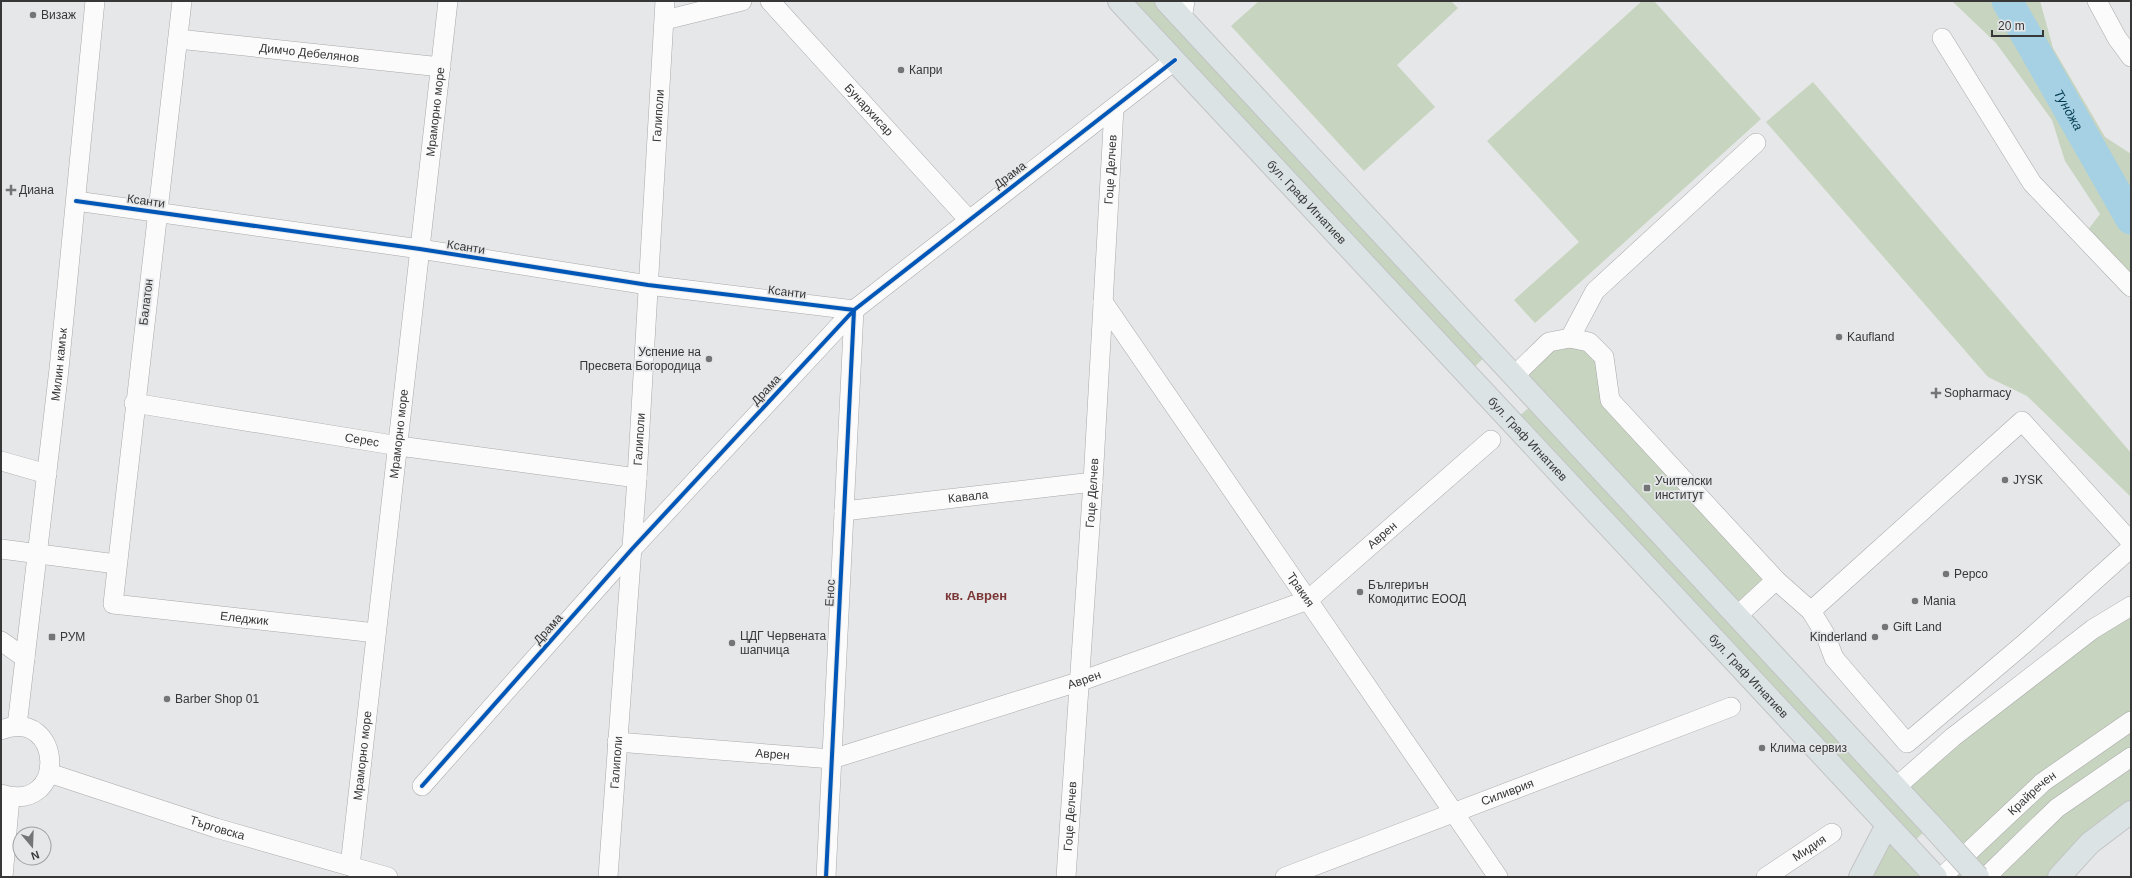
<svg xmlns="http://www.w3.org/2000/svg" width="2132" height="878" viewBox="0 0 2132 878" font-family="Arial,sans-serif">
<style>
.green{fill:#c7d4bf}
.lines{fill:none;stroke-linecap:round;stroke-linejoin:round}
.river{stroke:#a6d1e4;stroke-width:31}
.minor-casing{stroke:#a9a9aa;stroke-width:20}
.major-casing{stroke:#c3c3c4;stroke-width:24}
.minor{stroke:#fbfbfc;stroke-width:19}
.major{stroke:#dbe3e4;stroke-width:22}
.major-bridge-casing{stroke:#c3c3c4;stroke-width:24;stroke-linecap:butt}
.major-bridge{stroke:#dbe3e4;stroke-width:22}
.cycleway-casing{stroke:#e5e7e9;stroke-width:6}
.cycleway{stroke:#0057b8;stroke-width:4}
.poi-dot{fill:#747576;stroke:#e5e7e9;stroke-width:1.5}
.labels{text-anchor:middle;stroke-width:3.5;stroke-linejoin:round;paint-order:stroke}
.poi-label{font-size:12px;fill:#373738;stroke:#e5e7e9;text-anchor:start}
.street-label{font-size:12px;fill:#373738;stroke:#e5e7e9}
.water-label{font-size:13px;font-style:italic;fill:#033b4e;stroke:#e5e7e9}
.neighbourhood-label{font-size:13px;font-weight:bold;fill:#7c3535;stroke:#e5e7e9}
</style>
<rect width="100%" height="100%" fill="#e6e7e8"/>
<path class="green" d="M1119 1H1166L1491 351 1467 374Z
M1259 1H1451L1458 8 1397 65 1435 107 1364 171 1231 26Z
M1642 1H1654L1761 119 1535 323 1514 300 1579 242 1487 141Z
M1952 1H2040L2053 48 2105 137 2131 154V277L2087 231 2100 214 2065 161 2052 120 1996 43Z
M1813 82 2131 453V497L2027 396 1988 377 1766 122Z
M1549 342H1589L1610 401 1776 580 1737 616 1896 787 2131 606V812L2059 877H1942L1961 858 1930 826 1908 847 1936 877H1860L1887 825 1512 422 1537 401 1514 376Z"/>
<g class="lines">
<path class="river" id="s1" d="M2007 1 2131 219"/>
<defs>
<g id="minor">
<path id="s2" d="M182 1 113 604 376 633"/>
<path id="s3" d="M770 1 968 219"/>
<path d="M2097 1 2117 38 2131 57"/>
<path d="M1182 18 1185 1"/>
<path d="M665 20 742 1"/>
<path d="M1942 38 2032 183 2131 287"/>
<path id="s4" d="M178 39 441 67"/>
<path d="M76 201 420 249 648 285 854 310 826 877"/>
<path id="s5" d="M1103 302 1498 877"/>
<path d="M1570 338 1595 291 1756 143"/>
<path d="M1514 376 1549 342 1570 338 1589 342 1604 357 1610 400 1776 580 1737 616"/>
<path id="s6" d="M134 403 399 446 637 478"/>
<path d="M1 461 47 474"/>
<path id="s7" d="M844 511 1093 482"/>
<path d="M2131 542 2022 421 1811 611 1825 634 1834 658 1907 743 2025 643 2131 548"/>
<path d="M1 549 116 564"/>
<path d="M1776 580 1811 611"/>
<path d="M1 641 25 658"/>
<path id="s8" d="M17 726 59 369 95 1"/>
<path d="M1 730C63 706 69 815 1 794"/>
<path id="s9" d="M617 742 832 759 1081 681 1308 600 1491 440"/>
<path id="s10" d="M49 773 216 828 388 877"/>
<path d="M422 786 632 549 854 310 1175 60"/>
<path d="M1896 787 1953 737 2093 629 2131 606"/>
<path id="s11" d="M350 866 448 1"/>
<path d="M3 877 10 797"/>
<path id="s12" d="M608 877 637 478 665 1"/>
<path id="s13" d="M1066 877 1093 482 1114 108"/>
<path id="s14" d="M1285 877 1731 707"/>
<path id="s15" d="M1766 877 1832 833"/>
<path id="s16" d="M1942 877 2043 782 2131 721"/>
<path d="M1986 877 2057 808 2131 757"/>
</g>
<g id="major">
<path id="s17" d="M1119 1 1936 877"/>
<path d="M1166 1 1931 825"/>
<path d="M1860 877 1887 825"/>
<path d="M2059 877 2090 843 2131 812"/>
</g>
</defs>
<use href="#minor" class="minor-casing"/>
<use href="#major" class="major-casing"/>
<use href="#minor" class="minor"/>
<use href="#major" class="major"/>
<defs>
<path id="major-bridge" d="M1931 825 1978 877"/>
</defs>
<use href="#major-bridge" class="major-bridge-casing"/>
<use href="#major-bridge" class="major-bridge"/>
<defs>
<path id="cycleway" d="M76 201 420 249 648 285 854 310 826 877
M422 786 632 549 854 310 1175 60"/>
</defs>
<use href="#cycleway" class="cycleway-casing"/>
<use href="#cycleway" class="cycleway"/>
</g>
<g class="poi-dot">
<circle cx="33" cy="15" r="4"/>
<circle cx="901" cy="70" r="4"/>
<path d="M9 184h4v4h4v4h-4v4h-4v-4h-4v-4h4z"/>
<circle cx="1839" cy="337" r="4"/>
<circle cx="709" cy="359" r="4"/>
<path d="M1934 387h4v4h4v4h-4v4h-4v-4h-4v-4h4z"/>
<circle cx="2005" cy="480" r="4"/>
<rect x="1643" y="484" width="8" height="8" rx="2"/>
<circle cx="1946" cy="574" r="4"/>
<circle cx="1360" cy="592" r="4"/>
<circle cx="1915" cy="601" r="4"/>
<circle cx="1885" cy="627" r="4"/>
<rect x="48" y="633" width="8" height="8" rx="2"/>
<circle cx="1875" cy="637" r="4"/>
<circle cx="732" cy="643" r="4"/>
<circle cx="167" cy="699" r="4"/>
<circle cx="1762" cy="748" r="4"/>
</g>
<g class="labels">
<g class="poi-label">
<text x="41" y="19">Визаж</text>
<text x="909" y="74">Капри</text>
<text x="19" y="194">Диана</text>
<text x="1847" y="341">Kaufland</text>
<text x="701" y="356" text-anchor="end">Успение на<tspan x="701" dy="14">Пресвета Богородица</tspan></text>
<text x="1944" y="397">Sopharmacy</text>
<text x="2013" y="484">JYSK</text>
<text x="1655" y="485">Учителски<tspan x="1655" dy="14">институт</tspan></text>
<text x="1954" y="578">Pepco</text>
<text x="1368" y="589">Бългериън<tspan x="1368" dy="14">Комодитис ЕООД</tspan></text>
<text x="1923" y="605">Mania</text>
<text x="1893" y="631">Gift Land</text>
<text x="740" y="640">ЦДГ Червената<tspan x="740" dy="14">шапчица</tspan></text>
<text x="60" y="641">РУМ</text>
<text x="1867" y="641" text-anchor="end">Kinderland</text>
<text x="175" y="703">Barber Shop 01</text>
<text x="1770" y="752">Клима сервиз</text>
</g>
<g class="street-label">
<text dy="4" stroke="none"><textPath href="#s4" startOffset="132">Димчо Дебелянов</textPath></text>
<text dy="4" stroke="none"><textPath href="#s3" startOffset="147">Бунархисар</textPath></text>
<text dy="4" stroke="none"><textPath href="#s11" startOffset="759">Мраморно море</textPath></text>
<text dy="4" stroke="none"><textPath href="#s12" startOffset="763">Галиполи</textPath></text>
<text dy="4" stroke="none"><textPath href="#s13" startOffset="709">Гоце Делчев</textPath></text>
<text transform="translate(1010 175) rotate(-37)" y="4">Драма</text>
<text transform="translate(146 201) rotate(8)" y="4">Ксанти</text>
<text dy="4" stroke="none"><textPath href="#s17" startOffset="275">бул. Граф Игнатиев</textPath></text>
<text transform="translate(466 247) rotate(9)" y="4">Ксанти</text>
<text transform="translate(787 292) rotate(7)" y="4">Ксанти</text>
<text transform="translate(146 302) rotate(-83)" y="4">Балатон</text>
<text dy="4" stroke="none"><textPath href="#s8" startOffset="364">Милин камък</textPath></text>
<text transform="translate(766 390) rotate(-47)" y="4">Драма</text>
<text dy="4" stroke="none"><textPath href="#s11" startOffset="435">Мраморно море</textPath></text>
<text dy="4" stroke="none"><textPath href="#s12" startOffset="439">Галиполи</textPath></text>
<text dy="4" stroke="none"><textPath href="#s17" startOffset="599">бул. Граф Игнатиев</textPath></text>
<text dy="4" stroke="none"><textPath href="#s6" startOffset="231">Серес</textPath></text>
<text dy="4" stroke="none"><textPath href="#s13" startOffset="385">Гоце Делчев</textPath></text>
<text dy="4" stroke="none"><textPath href="#s7" startOffset="125">Кавала</textPath></text>
<text dy="4" stroke="none"><textPath href="#s9" startOffset="816">Аврен</textPath></text>
<text dy="4" stroke="none"><textPath href="#s5" startOffset="349">Тракия</textPath></text>
<text transform="translate(830 593) rotate(-87)" y="4">Енос</text>
<text dy="4" stroke="none"><textPath href="#s2" startOffset="739">Еледжик</textPath></text>
<text transform="translate(548 629) rotate(-48)" y="4">Драма</text>
<text dy="4" stroke="none"><textPath href="#s17" startOffset="923">бул. Граф Игнатиев</textPath></text>
<text dy="4" stroke="none"><textPath href="#s9" startOffset="480">Аврен</textPath></text>
<text dy="4" stroke="none"><textPath href="#s9" startOffset="156">Аврен</textPath></text>
<text dy="4" stroke="none"><textPath href="#s11" startOffset="111">Мраморно море</textPath></text>
<text dy="4" stroke="none"><textPath href="#s12" startOffset="115">Галиполи</textPath></text>
<text dy="4" stroke="none"><textPath href="#s14" startOffset="238">Силиврия</textPath></text>
<text dy="4" stroke="none"><textPath href="#s16" startOffset="123">Крайречен</textPath></text>
<text dy="4" stroke="none"><textPath href="#s13" startOffset="61">Гоце Делчев</textPath></text>
<text dy="4" stroke="none"><textPath href="#s10" startOffset="177">Търговска</textPath></text>
<text dy="4" stroke="none"><textPath href="#s15" startOffset="52">Мидия</textPath></text>
</g>
<g class="water-label">
<text dy="5" stroke="none"><textPath href="#s1" startOffset="125">Тунджа</textPath></text>
</g>
<g class="neighbourhood-label">
<text x="976" y="600">кв. Аврен</text>
</g>
</g>
<rect width="2132" height="878" fill="none" stroke="#373738" stroke-width="4"/>
<g transform="translate(32 846) rotate(161)"><circle r="19" fill="#e5e7e9" stroke="#9fa1a2"/>
<path d="M0-3L7 15L0 10L-7 15Z" fill="#747576"/>
<text y="-6" font-size="11" font-weight="bold" text-anchor="middle" fill="#373738">N</text>
</g>
<path d="M1992 30v6h51v-6" fill="none" stroke="#373738" stroke-width="2"/>
<text x="1998" y="30" font-size="12" fill="#373738" stroke="#e5e7e9" stroke-width="3" paint-order="stroke">20 m</text>
</svg>
